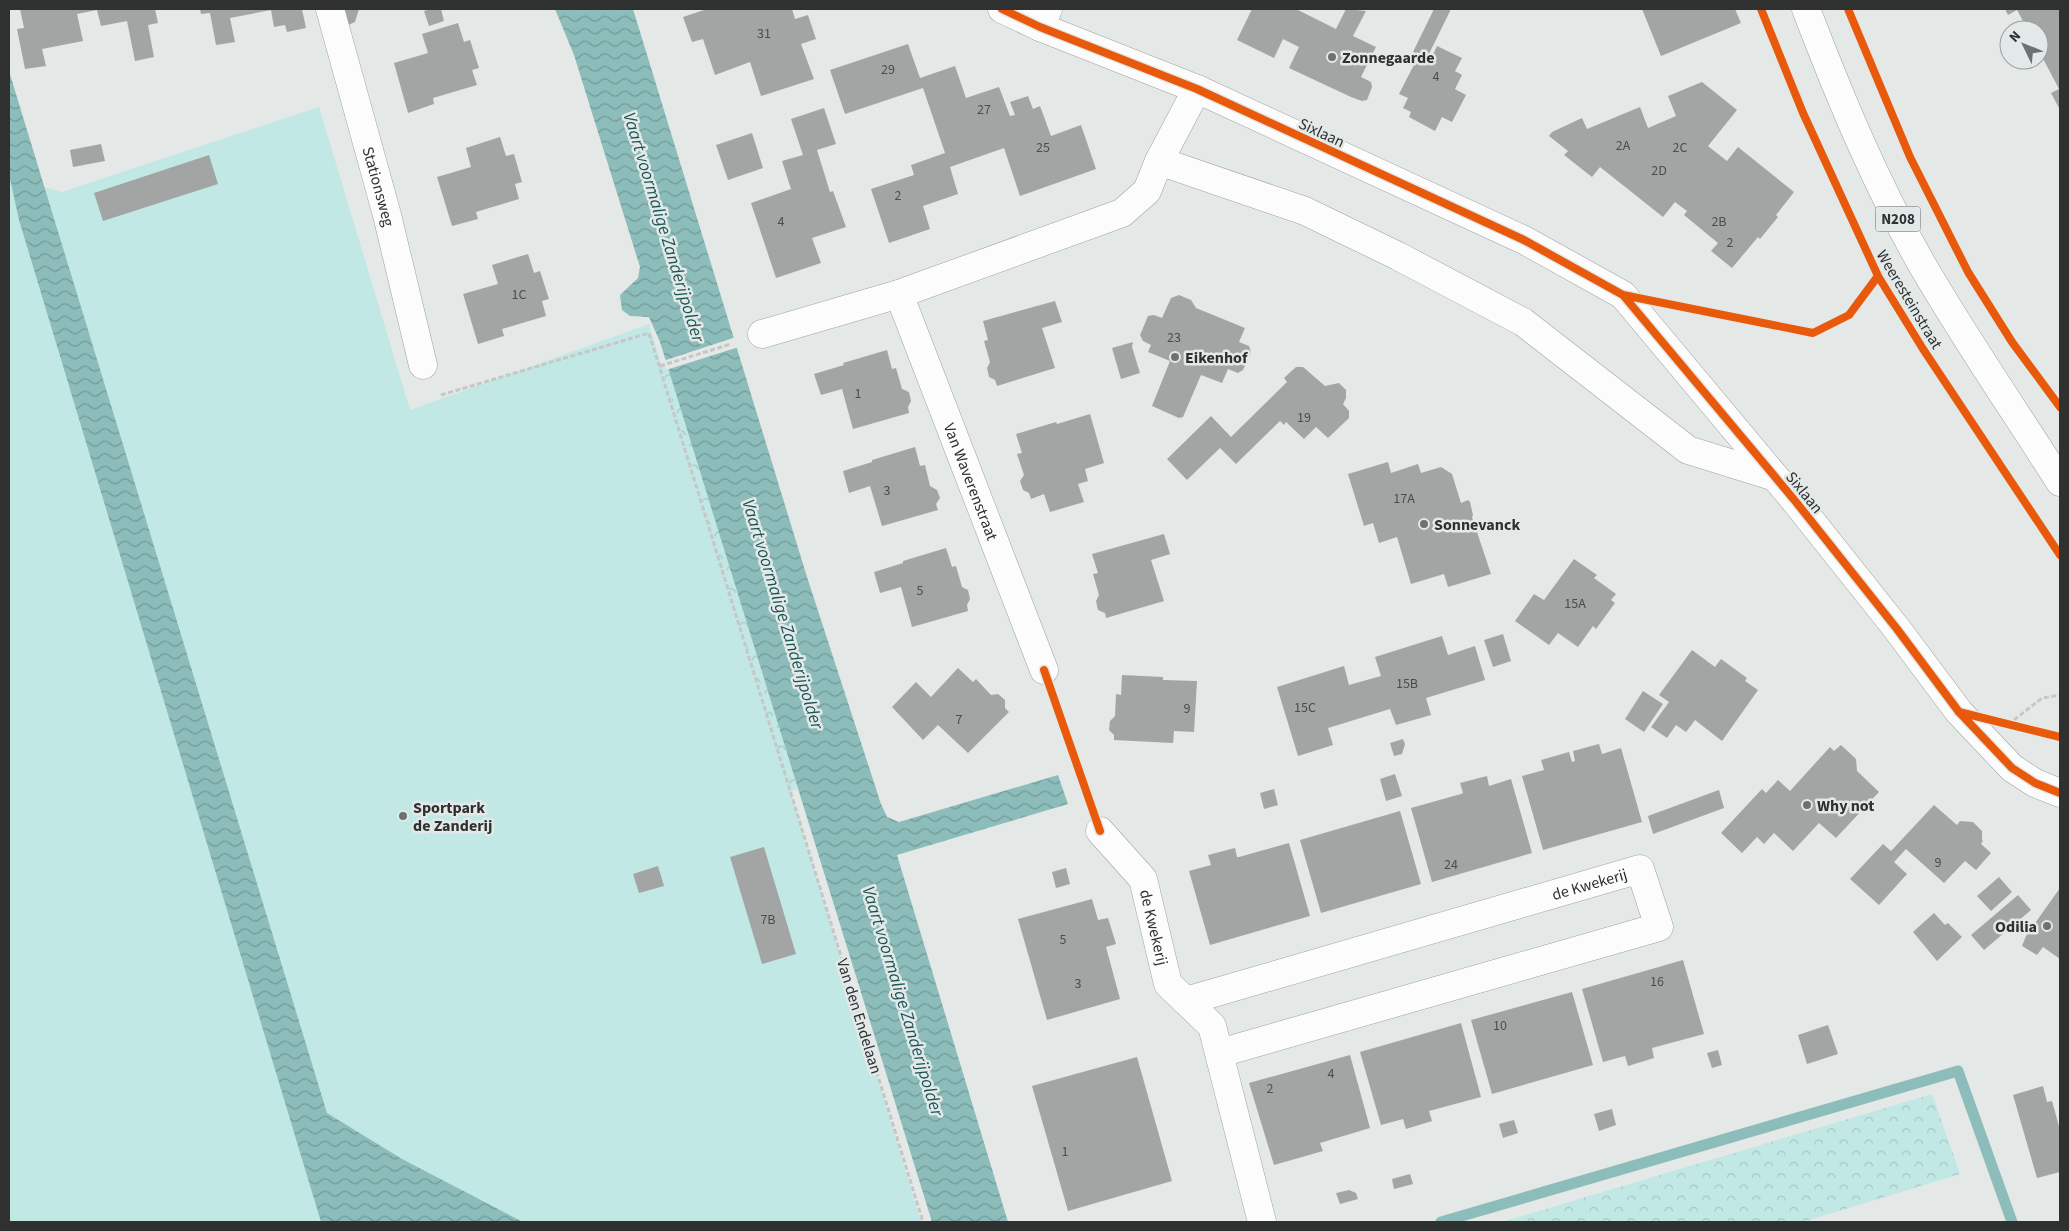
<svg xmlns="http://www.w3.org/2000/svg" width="2069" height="1231" viewBox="0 0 2069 1231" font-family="'Source Sans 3',sans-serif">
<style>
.forest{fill:url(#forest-crowns)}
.pitch{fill:#c1e8e5}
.water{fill:url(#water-waves)}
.pier{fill:#e4e8e7}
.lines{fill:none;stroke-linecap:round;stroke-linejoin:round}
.stream{stroke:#8cbdba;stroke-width:11}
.building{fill:#a3a5a4}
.street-casing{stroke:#9fa2a2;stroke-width:29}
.secondary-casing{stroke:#9fa2a2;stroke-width:29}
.primary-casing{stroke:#9fa2a2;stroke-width:29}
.path{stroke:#c6c7c6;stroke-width:3;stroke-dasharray:5 2.5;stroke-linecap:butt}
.street{stroke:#fbfcfb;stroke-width:28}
.secondary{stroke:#fbfcfb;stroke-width:28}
.primary{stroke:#fbfcfb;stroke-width:28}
.cycleway-casing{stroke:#e3e9e8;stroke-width:11}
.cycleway{stroke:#e8590c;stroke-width:8}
.poi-dot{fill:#6e7171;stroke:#e3e9e8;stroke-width:2}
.labels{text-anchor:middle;stroke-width:5;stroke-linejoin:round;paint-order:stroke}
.number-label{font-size:14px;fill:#4c4e4e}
.shield{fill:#e3e9e8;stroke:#656868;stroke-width:1}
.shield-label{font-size:15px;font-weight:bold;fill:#2f3131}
.poi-label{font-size:16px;font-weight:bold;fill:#2f3131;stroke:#e3e9e8;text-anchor:start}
.street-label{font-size:16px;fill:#2f3131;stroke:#e3e9e8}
.water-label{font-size:18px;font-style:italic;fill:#195452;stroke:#e3e9e8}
</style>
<defs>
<pattern id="forest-crowns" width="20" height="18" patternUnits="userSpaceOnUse" patternTransform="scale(1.25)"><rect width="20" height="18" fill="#c1e8e5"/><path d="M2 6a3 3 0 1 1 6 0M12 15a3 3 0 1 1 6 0" fill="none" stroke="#a6c7c5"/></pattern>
<pattern id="water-waves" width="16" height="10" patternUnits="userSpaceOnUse" patternTransform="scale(1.25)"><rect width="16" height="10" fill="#8cbdba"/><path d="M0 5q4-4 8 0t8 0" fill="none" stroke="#739a98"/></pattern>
</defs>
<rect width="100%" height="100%" fill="#e4e8e7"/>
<path class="forest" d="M667 363 798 789 772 799 639 373Z
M1932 1094 1960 1174 1803 1222H1502Z"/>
<path class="pitch" d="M319 107 410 410 649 324 921 1222H9V178L62 192Z"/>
<path class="water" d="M555 9H633L807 577 881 804 887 817 899 822 1058 775 1068 804 897 855 1008 1222H932L660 342 649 317 630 316 622 310 620 295 638 278 640 267 574 55Z
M9 71 327 1113 402 1159 523 1222H321L19 220 9 174Z"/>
<path class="pier" d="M736 337 739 347 666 370 663 361Z"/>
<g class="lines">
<path class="stream" d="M1441 1222 1958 1071 2012 1222"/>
</g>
<path class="building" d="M20 9H155L158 23 148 25 154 57 135 61 127 21 101 26 97 10 77 14 83 41 42 49 46 66 25 69 17 29 24 28Z
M200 9H302L306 28 287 32 285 25 274 27 271 10 230 18 235 42 216 45 210 13 201 14Z
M338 9H359L355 22 346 26Z
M431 9H441L444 21 429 26 424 11Z
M707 9H792L795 19 808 15 816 39 801 44 814 79 761 96 750 62 715 75 703 39 692 42 683 17Z
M1252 9H1296L1336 29 1346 9 1366 11 1353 36 1376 47 1361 77 1371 82 1372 87 1367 100 1362 101 1351 97 1289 68 1299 47 1283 39 1274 58 1237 40Z
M1434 9H1451L1427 58 1431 59 1437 46 1462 58 1455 71 1462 75 1455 89 1466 95 1452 122 1442 117 1435 131 1409 117 1411 112 1403 108 1408 98 1399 94 1419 55 1413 52Z
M1642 9H1735L1741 23 1661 56Z
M2005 9H2060V110L2051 93 2059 89 2039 51V30H2028L2017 10 2008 15Z
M458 23 464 42 470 40 479 68 472 70 477 85 433 98 434 104 408 113 394 63 428 53 422 34Z
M908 44 920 78 955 66 966 98 999 87 1010 116 1015 115 1010 102 1028 96 1033 109 1040 106 1051 136 1081 125 1096 169 1020 196 1004 148 950 167 958 194 923 206 930 229 889 243 871 189 914 175 911 165 945 153 923 88 845 114 830 70Z
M1702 82 1737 110 1708 146 1727 161 1738 147 1794 192 1776 215 1778 217 1760 239 1758 237 1732 268 1711 251 1718 243 1684 215 1687 211 1675 202 1663 217 1600 167 1592 177 1564 155 1568 151 1549 136 1552 132 1582 118 1587 129 1640 107 1648 128 1676 116 1668 96Z
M824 108 836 144 817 150 830 192 833 191 846 227 812 238 821 263 776 278 751 203 791 189 782 161 803 155 791 119Z
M752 133 763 168 728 180 716 145Z
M500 137 506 156 514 154 522 182 515 184 519 199 476 212 478 219 452 226 437 177 471 167 466 148Z
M101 144 105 161 73 167 70 150Z
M209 155 218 184 103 221 94 193Z
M528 254 534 273 540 271 549 299 542 301 546 316 502 329 504 336 478 344 463 294 498 284 492 265Z
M1179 295 1191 300 1196 308 1245 328 1239 342 1249 346 1251 352 1243 370 1238 373 1228 369 1222 383 1201 375 1183 417 1179 418 1152 406 1170 361 1148 352 1151 345 1143 341 1140 335 1148 316 1154 315 1162 318 1171 298Z
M1055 301 1062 322 1042 328 1055 368 997 386 995 380 989 377 987 368 990 362 984 341 988 340 983 321Z
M1133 342 1132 347 1140 373 1121 379 1112 348Z
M887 350 892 369 896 368 902 389 909 392 911 401 908 407 909 413 853 429 842 389 821 395 814 374 844 365 843 363Z
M1296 367H1303L1325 386 1339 383 1346 390V398L1343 404 1349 411V418L1328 438 1316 427 1304 439 1286 422 1284 425 1280 421 1236 464 1220 448 1187 480 1167 459 1211 416 1231 437 1287 382 1284 378Z
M1090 414 1104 463 1085 469 1088 481 1078 484 1084 502 1050 512 1044 494 1031 499 1029 493 1023 490 1020 481 1024 475 1017 454 1022 453 1016 434 1056 422 1057 424Z
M915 447 920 466 925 465 930 486 937 490 940 498 936 504 938 510 882 526 870 486 849 493 843 471 872 462V460Z
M1388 462 1391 473 1418 464 1421 473 1441 467 1452 474 1461 503 1468 500 1470 502 1473 515 1472 517 1491 574 1448 587 1444 574 1411 584 1397 537 1379 543 1373 523 1364 526 1348 474Z
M1164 534 1170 554 1151 560 1164 601 1106 618 1105 613 1098 610 1096 601 1099 595 1093 574 1098 573 1092 554Z
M946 548 952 567 956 566 962 587 968 590 970 599 967 605 968 611 912 627 901 587 880 593 874 572 903 563V561Z
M1574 559 1597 575 1594 578 1616 594 1611 600 1615 603 1596 629 1593 626 1578 647 1558 633 1549 645 1515 621 1534 594 1544 600Z
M1503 634 1511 661 1493 667 1484 640Z
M1442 636 1448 655 1475 646 1485 680 1426 698 1431 715 1396 725 1390 709 1328 728 1333 745 1298 756 1277 687 1344 666 1349 685 1381 676 1375 657Z
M1692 650 1715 667 1721 659 1747 678 1745 681 1758 690 1722 741 1695 720 1686 732 1676 725 1667 738 1651 727 1669 702 1659 695Z
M958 668 973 682 976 679 991 695 998 694 1005 700V708L1009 712 968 753 938 725 923 740 892 707 916 682 931 697Z
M1122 675 1163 677V680L1197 681 1194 732 1174 731 1173 743 1114 740V735L1109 730 1110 721 1115 716 1116 694 1121 695Z
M1643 691 1663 704 1644 732 1625 719Z
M1403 739 1405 744 1402 754 1394 756 1390 743Z
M1599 744 1602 754 1621 748 1642 822 1543 850 1522 776 1544 770 1541 760 1569 752 1572 762 1575 761 1573 751Z
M1841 745 1856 759 1857 771 1879 792 1836 838 1819 823 1793 851 1774 833 1764 844 1757 837 1742 853 1721 833 1762 789 1766 793 1778 780 1790 791 1830 747 1834 751Z
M1395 774 1402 796 1386 801 1380 779Z
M1487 776 1489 786 1511 779 1532 853 1432 882 1411 808 1461 794 1463 793 1460 783Z
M1274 789 1278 805 1264 809 1260 793Z
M1719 790 1724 808 1653 834 1648 816Z
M1934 805 1957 825 1960 821 1973 822 1982 831V840L1983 841 1981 844 1991 853 1976 870 1965 861 1944 883 1906 849 1894 862 1907 874 1879 905 1850 879 1883 844 1891 851Z
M1400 811 1421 884 1321 913 1300 840Z
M1289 843 1310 916 1210 945 1189 871 1211 865 1208 855 1235 848 1237 857H1239Z
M764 847 796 954 762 964 730 857Z
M658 866 664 886 639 893 633 874Z
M1066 868 1070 884 1056 888 1052 872Z
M1999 877 2012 892 1991 911 1977 896Z
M2060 888V959L2043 947 2037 955 2022 946 2026 936Z
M2018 895 2031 910 1984 950 1971 935Z
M1092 899 1098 920 1108 918 1116 944 1106 947 1120 999 1047 1020 1018 919Z
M1934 913 1945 925 1948 923 1962 937 1937 961 1913 932Z
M1683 960 1704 1034 1652 1048 1654 1058 1628 1066 1625 1056 1603 1062 1582 989Z
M1572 992 1593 1065 1492 1094 1471 1020Z
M1461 1023 1481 1097 1429 1111 1432 1121 1406 1129 1403 1119 1381 1125 1360 1052Z
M1828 1025 1838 1054 1807 1064 1798 1035Z
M1718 1050 1722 1065 1712 1068 1707 1053Z
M1350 1055 1370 1128 1320 1143 1323 1151 1274 1165 1249 1083Z
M1137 1057 1172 1181 1068 1211 1032 1086Z
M2043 1086 2047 1102 2052 1101 2060 1130V1172L2037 1178 2013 1095Z
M1612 1109 1616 1125 1599 1131 1594 1114Z
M1514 1120 1518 1133 1503 1138 1499 1124Z
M1410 1174 1413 1184 1394 1189 1392 1179Z
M1349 1190 1356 1193 1358 1199 1340 1204 1336 1193Z"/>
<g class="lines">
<defs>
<g id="street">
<path id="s1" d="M330 9 387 215 423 365"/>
<path d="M1040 27 1048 9"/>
<path d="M1159 161 1305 211 1398 256 1523 322 1688 450 1775 477"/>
<path id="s2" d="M899 294 1044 670"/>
<path d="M762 334 899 294 1122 213 1147 191 1159 161 1197 89"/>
<path id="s3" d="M1100 831 1143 879 1168 984 1212 1026 1262 1222"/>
<path id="s4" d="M1186 1001 1640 869 1659 927 1220 1053"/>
</g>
<path id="secondary" d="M1002 9 1040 27 1197 89 1524 240 1623 295 1796 502 1897 629 1959 712 2012 768 2035 783 2060 793"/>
<path id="primary" d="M1806 9C1839 95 1874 180 1920 261 1963 336 2013 408 2060 482"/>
</defs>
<use href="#street" class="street-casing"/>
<use href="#secondary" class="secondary-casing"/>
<use href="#primary" class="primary-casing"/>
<path class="path" d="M660 366 731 344
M441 395 649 333 923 1222
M2014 720 2042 698 2060 695"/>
<use href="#street" class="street"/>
<use href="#secondary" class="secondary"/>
<use href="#primary" class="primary"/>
<defs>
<path id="cycleway" d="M1002 9 1040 27 1197 89 1524 240 1623 295 1796 502 1897 629 1959 712 2012 768 2035 783 2060 793
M1761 9 1803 113 1878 276 1923 349 2060 555
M1848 9 1910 157 1968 272 2012 342 2060 407
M1623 295 1813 333 1849 315 1878 276
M1044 670 1100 831
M1959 712 2060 737"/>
</defs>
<use href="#cycleway" class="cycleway-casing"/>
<use href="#cycleway" class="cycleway"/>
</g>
<g class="poi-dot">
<circle cx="1332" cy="57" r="5"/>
<circle cx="1175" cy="357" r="5"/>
<circle cx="1424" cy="524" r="5"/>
<circle cx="1807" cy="805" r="5"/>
<circle cx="403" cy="816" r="5"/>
<circle cx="2047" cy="926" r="5"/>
</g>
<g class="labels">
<g class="number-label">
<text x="764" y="38">31</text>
<text x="888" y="74">29</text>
<text x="1436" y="81">4</text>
<text x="984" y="114">27</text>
<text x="1623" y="150">2A</text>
<text x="1043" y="152">25</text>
<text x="1680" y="152">2C</text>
<text x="1659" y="175">2D</text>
<text x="898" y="200">2</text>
<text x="781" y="226">4</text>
<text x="1719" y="226">2B</text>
<text x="1730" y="247">2</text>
<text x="519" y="299">1C</text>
<text x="1174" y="342">23</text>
<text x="858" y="398">1</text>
<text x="1304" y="422">19</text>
<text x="887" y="495">3</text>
<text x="1404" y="503">17A</text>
<text x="920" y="595">5</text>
<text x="1575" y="608">15A</text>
<text x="1407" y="688">15B</text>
<text x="1305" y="712">15C</text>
<text x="1187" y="713">9</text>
<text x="959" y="724">7</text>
<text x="1938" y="867">9</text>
<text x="1451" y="869">24</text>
<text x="768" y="924">7B</text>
<text x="1063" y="944">5</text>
<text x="1657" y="986">16</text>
<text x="1078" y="988">3</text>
<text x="1500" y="1030">10</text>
<text x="1331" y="1078">4</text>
<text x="1270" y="1093">2</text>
<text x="1065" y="1156">1</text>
</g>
<rect class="shield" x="1875.5" y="206.5" width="45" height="25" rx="4"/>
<g class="shield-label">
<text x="1898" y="224">N208</text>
</g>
<g class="poi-label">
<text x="1342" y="63">Zonnegaarde</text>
<text x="1185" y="363">Eikenhof</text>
<text x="1434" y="530">Sonnevanck</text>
<text x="1817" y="811">Why not</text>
<text x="413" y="813">Sportpark<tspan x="413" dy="18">de Zanderij</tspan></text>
<text x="2037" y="932" text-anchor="end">Odilia</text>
</g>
<g class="street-label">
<text transform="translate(1322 132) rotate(25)" y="6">Sixlaan</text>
<text dy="6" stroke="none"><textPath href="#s1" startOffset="184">Stationsweg</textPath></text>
<text transform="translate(1910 299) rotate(59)" y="6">Weeresteinstraat</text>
<text dy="6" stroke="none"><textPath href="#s2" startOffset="201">Van Waverenstraat</textPath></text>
<text transform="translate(1805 492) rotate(51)" y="6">Sixlaan</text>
<text dy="6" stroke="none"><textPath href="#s4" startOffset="420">de Kwekerij</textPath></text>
<text dy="6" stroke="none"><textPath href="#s3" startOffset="114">de Kwekerij</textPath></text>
<text transform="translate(860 1016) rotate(73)" y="6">Van den Endelaan</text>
</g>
<g class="water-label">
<text transform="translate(664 227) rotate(73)" y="6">Vaart voormalige Zanderijpolder</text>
<text transform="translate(783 614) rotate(73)" y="6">Vaart voormalige Zanderijpolder</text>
<text transform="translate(903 1001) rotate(73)" y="6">Vaart voormalige Zanderijpolder</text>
</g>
</g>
<rect width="2069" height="1231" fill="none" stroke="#2f3131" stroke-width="20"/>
<g transform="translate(2024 45) rotate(313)"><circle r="24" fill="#e3e9e8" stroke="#9b9f9f"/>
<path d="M0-4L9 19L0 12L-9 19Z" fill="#6e7171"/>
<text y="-8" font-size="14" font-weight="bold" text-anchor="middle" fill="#2f3131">N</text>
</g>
</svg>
